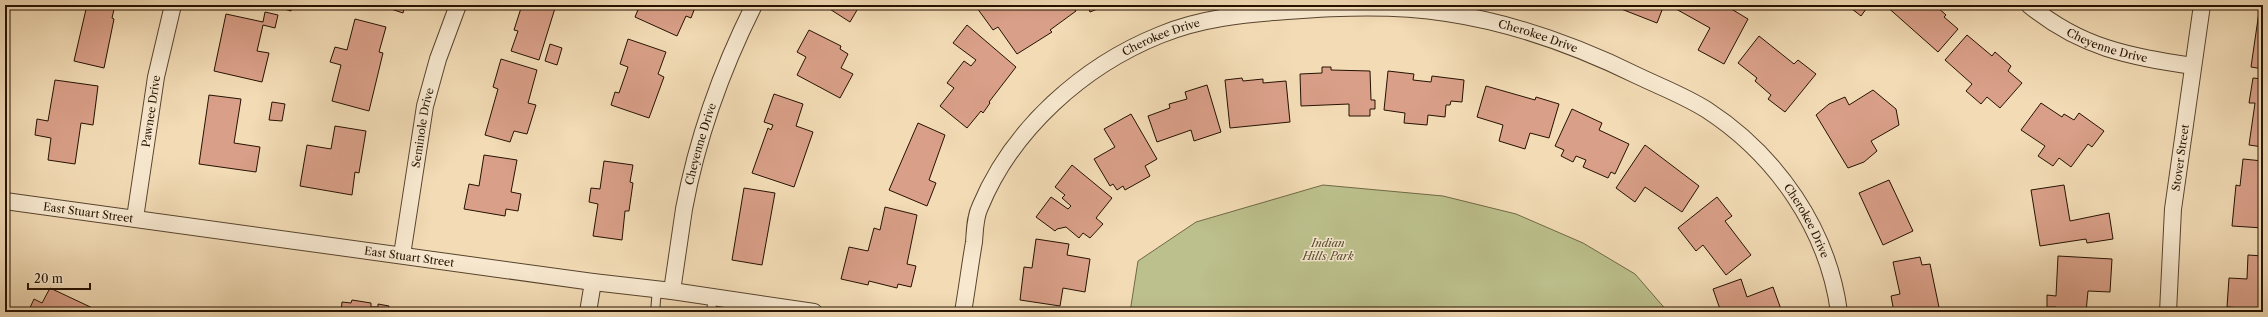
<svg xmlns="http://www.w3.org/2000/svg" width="2268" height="317" viewBox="0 0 2268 317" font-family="'Libre Caslon Text',serif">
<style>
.green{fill:#bcc08c;stroke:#706946}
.building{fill:#d99f88;stroke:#251200}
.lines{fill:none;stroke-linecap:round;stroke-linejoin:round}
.service-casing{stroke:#58442d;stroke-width:10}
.minor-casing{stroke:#58442d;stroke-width:18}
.service{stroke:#f7e8cf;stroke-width:8}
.minor{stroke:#f7e8cf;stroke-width:16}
.labels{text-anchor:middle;stroke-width:3;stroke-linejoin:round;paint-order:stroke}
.street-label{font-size:11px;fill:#251200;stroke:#f7e8cf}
.park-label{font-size:11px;font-style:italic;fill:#5a4f31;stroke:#f7e8cf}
</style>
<rect width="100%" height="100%" fill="#f2dbb5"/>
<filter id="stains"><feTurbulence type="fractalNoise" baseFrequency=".005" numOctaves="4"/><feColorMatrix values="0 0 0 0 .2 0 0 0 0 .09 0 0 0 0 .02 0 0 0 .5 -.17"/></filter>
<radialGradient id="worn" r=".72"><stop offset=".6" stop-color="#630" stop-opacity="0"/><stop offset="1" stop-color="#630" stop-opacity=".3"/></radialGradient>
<path class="green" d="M1323 185 1443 196 1516 214 1583 243 1635 274 1668 312H1130L1138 261 1196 222Z"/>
<path class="building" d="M87 5H115L112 18 114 19 104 68 74 61Z
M270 5H293L291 11Z
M379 5H405L403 13Z
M522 5H556L539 60 511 51 518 31 514 30Z
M640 5H696L691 18 686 16 677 36 635 17Z
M826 5H860L850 22 825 6Z
M981 5H1006L1008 7 1011 5H1024L1026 7 1029 5H1072L1076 11 1050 30 1052 32 1017 54 998 27 993 30 977 8Z
M1087 5H1107L1090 12Z
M1611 5H1664L1657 23Z
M1678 5H1729L1728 7 1748 19 1724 64 1698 50 1710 28 1676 9Z
M1847 5H1869L1861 16Z
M1885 5H1935L1946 15 1944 17 1958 29 1938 52Z
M2260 5H2263V69L2251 67Z
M265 12 278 15 275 28 263 25 257 51 269 53 262 82 214 71 226 14 263 22Z
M355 19 386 27 379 52 383 53 369 111 332 101 341 65 330 62 335 47 347 50Z
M967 25 1016 67 989 102 990 103 983 113 981 111 967 128 940 106 954 88 947 83 964 61 971 66 976 60 953 43Z
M809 30 841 46 840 49 848 54 841 68 853 74 840 98 797 75 806 57 797 52Z
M1967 35 1992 56 1995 52 2011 66 2008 71 2022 83 2000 108 1987 97 1981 104 1966 91 1972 84 1945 60Z
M1759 36 1794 64 1798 60 1816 74 1785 112 1768 99 1771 95 1755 81 1757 78 1738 63Z
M628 39 666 52 658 74 664 77 649 118 611 105 615 92 619 93 628 67 620 64Z
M550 44 562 48 557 65 545 61Z
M501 59 537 70 528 103 536 105 527 134 514 131 510 142 485 135 498 89 493 87Z
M1322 67H1331V70L1370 71 1371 100H1375V109H1370V116H1349V104L1301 106 1300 74 1322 73Z
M1388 71 1414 74 1413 80 1431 82 1432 76 1464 80 1462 102 1451 101 1450 105H1446L1445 117 1428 115 1427 125 1404 123 1405 113 1384 110Z
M1242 78 1243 81 1263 79V83L1286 81 1290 122 1230 128 1225 80Z
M2253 78 2263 79V147L2249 145 2255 103H2249Z
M55 80 98 86 93 125 81 123 75 164 48 160 51 138 35 135 37 119 48 121Z
M1207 85 1221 132 1194 141 1191 130 1157 142 1148 116 1170 108 1169 104 1187 99 1185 92Z
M1486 86 1535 100 1536 97 1559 104 1549 138 1530 133 1525 149 1499 141 1503 125 1477 117Z
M1873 90 1896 109 1899 125 1871 141 1877 151 1864 162 1848 168 1816 115 1829 104 1845 97 1849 105Z
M774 94 803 104 796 126 813 132 794 187 752 173 768 128 771 130 773 125 764 122Z
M209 95 241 99 234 143 260 147 256 172 199 164Z
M272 102 285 104 282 121 269 120Z
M2041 103 2062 117 2064 114 2074 120 2079 113 2104 131 2092 147 2088 144 2071 167 2059 158 2053 166 2038 156 2045 146 2021 130Z
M1572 109 1602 123 1599 130 1629 144 1615 174 1611 172 1608 178 1583 167 1586 160 1576 156 1573 162 1561 156 1564 150 1555 146Z
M1131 114 1157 159 1145 166 1150 176 1125 190 1123 186 1117 190 1113 184 1110 186 1094 159 1115 147 1104 129Z
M918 123 945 135 929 180 936 183 927 206 889 190Z
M335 126 366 131 359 173 355 172 352 195 300 186 307 145 331 149Z
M1645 145 1699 186 1682 212 1645 187 1635 202 1616 188Z
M484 155 517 160 511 192 521 194 518 211 506 209 505 216 464 209 469 184 479 186Z
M2243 159 2263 161V228L2232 226 2236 185 2240 186Z
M604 161 633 165 630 182 633 183 629 211H625L622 240 593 236 598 204 589 202 591 188 600 189Z
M1072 165 1112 198 1096 218 1103 224 1090 238 1083 233 1079 238 1066 227 1057 229 1055 231 1036 217 1051 197 1068 209 1071 206 1062 198 1065 195 1055 187Z
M1889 180 1913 231 1883 245 1859 193Z
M2064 185 2070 221 2109 213 2113 239 2087 243 2086 239 2040 246 2031 190Z
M744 188 775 193 762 265 732 260Z
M1717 197 1732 216 1725 221 1751 255 1726 275 1703 245 1696 251 1678 228Z
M885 207 917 215 907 264 916 266 911 287 898 284 897 288 869 281 868 285 841 279 849 247 868 251 874 228 880 230Z
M1036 239 1069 244 1067 255 1090 259 1085 292 1063 288 1060 306 1020 300 1024 267 1032 268Z
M2248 255 2263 256V307L2259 306V309L2227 307 2229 278 2247 279Z
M2058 256 2112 259 2110 292 2088 291 2086 312 2055 311 2056 307H2047V295L2056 296Z
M1920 257 1922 265 1930 264 1940 312H1894L1891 296 1900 294 1893 262Z
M1741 279 1747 297 1773 287 1782 312H1721L1713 289Z
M50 288 101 312H28L34 299 42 303Z
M352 300 371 303V307H378V304L389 306V309L397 312H341L342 302 351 303Z
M128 309 147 312H128Z"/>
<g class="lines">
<defs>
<path id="service" d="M655 312 657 289
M711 312 713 297"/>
<g id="minor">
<path id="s1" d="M2029 5C2081 48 2128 56 2193 66"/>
<path id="s2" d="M5 201 593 282 672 291 814 312"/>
<path id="s3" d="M135 218 156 77 173 5"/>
<path id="s4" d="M402 255 425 106 438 59 458 5"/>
<path id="s5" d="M672 291C676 264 680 236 684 209 697 139 722 69 754 5"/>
<path d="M588 312 593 282"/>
<path id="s6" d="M963 312C967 289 970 265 974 242 975 230 975 217 980 207 1012 129 1083 66 1160 35 1201 18 1244 14 1287 11 1341 7 1394 5 1447 13 1514 23 1577 46 1638 76 1661 87 1685 96 1707 110 1776 155 1828 229 1839 312"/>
<path id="s7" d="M2168 312 2173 209 2202 5"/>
</g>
</defs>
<use href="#service" class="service-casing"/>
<use href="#minor" class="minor-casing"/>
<use href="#service" class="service"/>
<use href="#minor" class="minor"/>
</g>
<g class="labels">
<g class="street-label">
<text dy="4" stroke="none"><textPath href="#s6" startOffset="746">Cherokee Drive</textPath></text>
<text dy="4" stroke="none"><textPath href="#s6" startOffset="362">Cherokee Drive</textPath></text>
<text dy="4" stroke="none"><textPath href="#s1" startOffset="89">Cheyenne Drive</textPath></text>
<text dy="4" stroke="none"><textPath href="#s3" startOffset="108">Pawnee Drive</textPath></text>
<text dy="4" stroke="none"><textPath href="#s4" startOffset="129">Seminole Drive</textPath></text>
<text dy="4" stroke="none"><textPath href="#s5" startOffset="150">Cheyenne Drive</textPath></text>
<text dy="4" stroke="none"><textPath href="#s7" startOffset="155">Stover Street</textPath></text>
<text dy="4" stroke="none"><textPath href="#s2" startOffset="84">East Stuart Street</textPath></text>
<text dy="4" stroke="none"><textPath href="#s6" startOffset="1082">Cherokee Drive</textPath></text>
<text dy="4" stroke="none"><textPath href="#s2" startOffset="408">East Stuart Street</textPath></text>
</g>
<g class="park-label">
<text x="1328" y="247">Indian<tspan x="1328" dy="13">Hills Park</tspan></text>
</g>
</g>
<rect width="2268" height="317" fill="none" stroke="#f2dbb5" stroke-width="20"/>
<rect x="6" y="6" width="2256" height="305" fill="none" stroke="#251200" stroke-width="2"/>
<rect x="10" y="10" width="2248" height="297" fill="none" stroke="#251200"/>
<path d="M28 283v6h62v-6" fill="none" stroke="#251200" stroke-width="2"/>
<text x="34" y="283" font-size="12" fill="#251200" stroke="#f7e8cf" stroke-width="3" paint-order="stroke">20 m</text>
<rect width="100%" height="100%" filter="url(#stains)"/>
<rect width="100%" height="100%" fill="url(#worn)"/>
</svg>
